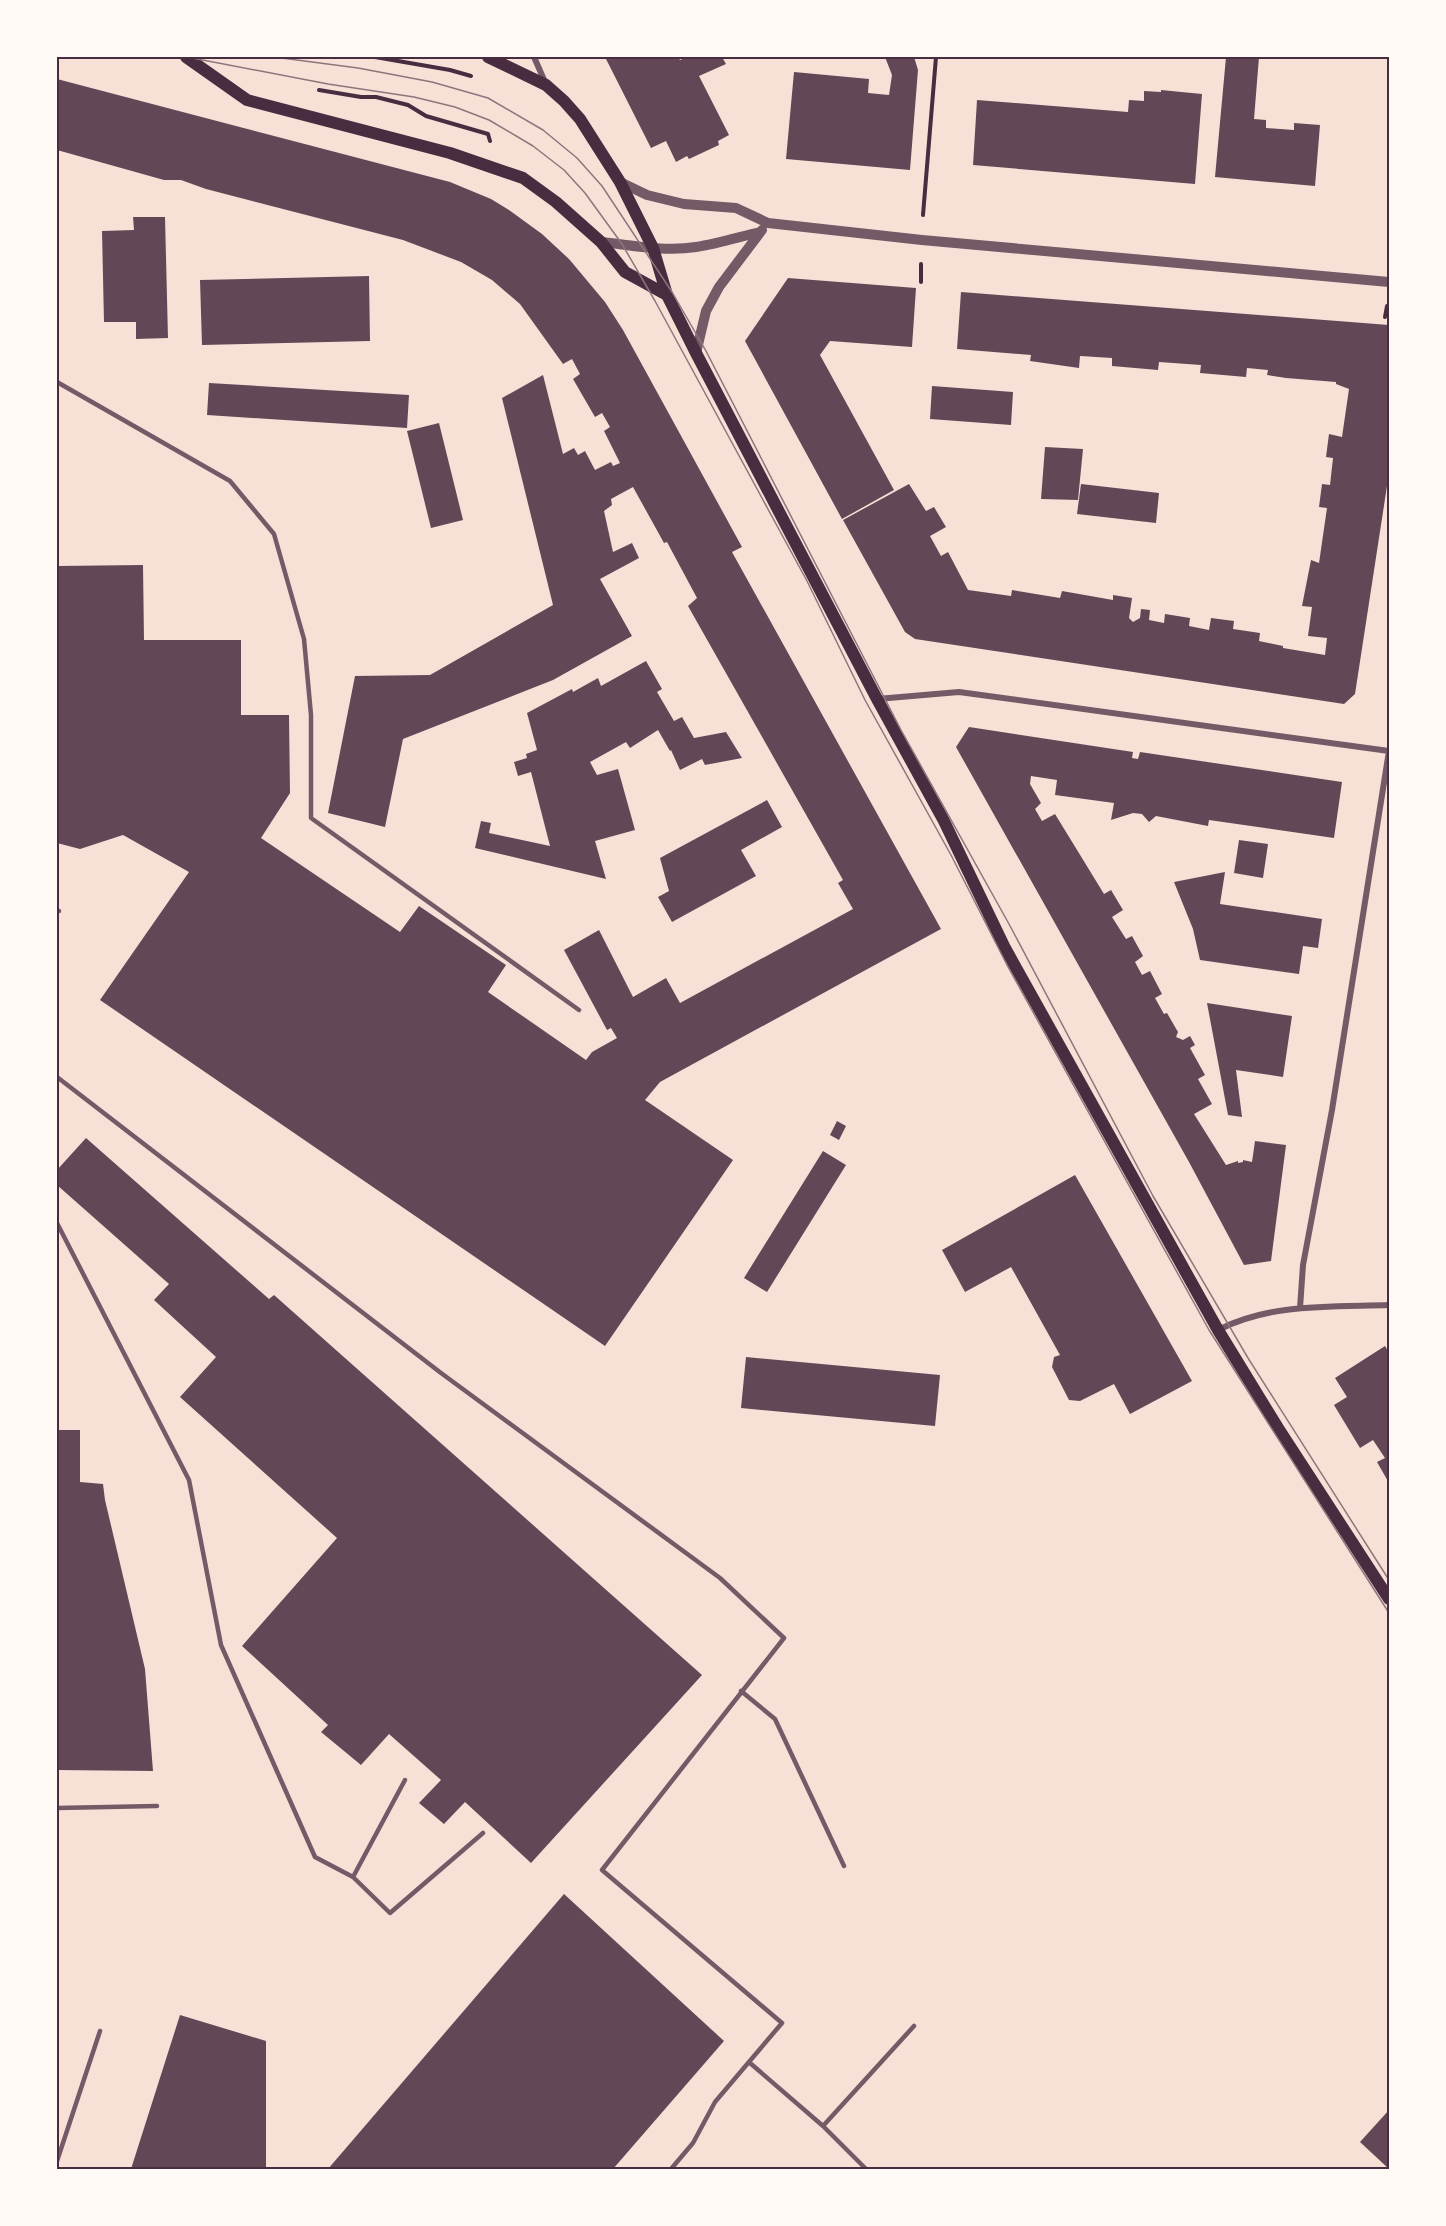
<svg xmlns="http://www.w3.org/2000/svg" width="1446" height="2226" viewBox="0 0 1446 2226" font-family="'Public Sans',sans-serif">
<style>
.building{fill:#644757}
.lines{fill:none;stroke-linecap:round;stroke-linejoin:round}
.path{stroke:#4a2c40;stroke-width:4}
.service{stroke:#755966;stroke-width:4.5}
.minor{stroke:#755966;stroke-width:6}
.tertiary{stroke:#755966;stroke-width:10}
.secondary{stroke:#4a2c40;stroke-width:12}
.tram{stroke:#8f747c;stroke-width:1.5}
.neatline{fill:none;stroke:#4a2c40;stroke-width:2}
</style>
<rect width="100%" height="100%" fill="#f7e1d7"/>
<path class="building" d="M605 57H678L680 60 687 57H722L726 64 699 76 729 135 718 141 719 145 689 159 687 156 676 162 666 141 651 148Z
M885 57H914L918 70 910 170 786 159 794 72 869 79 868 93 889 95 892 75Z
M1226 57H1259L1254 119 1266 120V128L1294 130V123L1320 125 1315 186 1215 177Z
M57 79 450 182 491 199 509 210 542 234 569 259 605 302 623 330 742 547 732 552 941 929 660 1082 645 1100 733 1160 605 1346 100 1000 189 872 123 835 80 849 57 843V566L143 565 144 640H241V715H289L290 793 261 838 400 932 419 906 506 965 488 992 586 1060 592 1052 617 1038 611 1028 607 1030 564 950 599 930 633 997 666 978 680 1003 853 909 838 883 843 880 688 606 697 598 667 542 664 543 633 487 611 499 612 505 604 511 613 552 632 543 639 558 600 579 632 636 553 680 403 739 385 827 328 813 355 676 430 675 553 605 502 398 543 375 563 454 574 448 578 455 585 451 595 470 611 462 613 466 620 463 604 431 610 427 602 413 595 417 573 379 580 374 572 359 563 364 520 304 492 280 461 262 403 240 206 189 181 180H164L57 150Z
M1161 90 1202 94 1195 184 973 165 977 100 1128 112 1129 100 1144 101V91L1161 92Z
M133 217H165L168 338 136 339V322H104L102 231 134 230Z
M369 276 370 341 202 345 200 280Z
M788 278 916 288 912 347 830 341 820 355 894 490 842 519 745 341Z
M961 292 1389 325V473L1355 694 1344 704 915 639 905 632 843 520 909 484 926 511 934 507 946 527 930 536 941 556 948 552 968 590 1011 596 1012 590 1060 598 1062 591 1113 600V595L1132 598 1129 618 1133 622 1140 618 1141 609 1150 610 1149 620 1164 623 1165 614 1190 618 1189 626 1209 630 1211 618 1234 621 1233 629 1260 633 1259 641 1283 646V648L1325 655 1327 638 1308 636 1312 607 1302 606 1311 560 1319 563 1327 508 1319 507 1322 484 1330 485 1333 458 1326 457 1329 434 1342 437 1349 389 1336 384V382L1286 378 1267 375 1268 370 1247 368 1246 377 1200 373 1201 365 1159 362 1158 370 1112 366V358L1080 356 1079 368 1030 361 1031 355 957 349Z
M209 383 409 395 407 428 207 415Z
M932 386 1013 392 1011 425 930 419Z
M439 423 463 520 431 528 407 431Z
M1045 447 1083 449 1078 500 1041 499Z
M1081 484 1159 493 1156 523 1077 514Z
M646 661 662 689 657 692 674 721 682 717 694 738 726 732 742 758 705 765 702 759 680 770 671 750 670 751 658 730 630 748 626 742 590 762 597 775 618 769 635 830 595 841 606 879 475 848 481 821 491 823 489 833 550 846 531 772 518 776 514 762 527 758 526 754 537 750 527 713 572 689 573 692 598 678 601 686Z
M969 727 1133 752 1132 758 1138 759 1140 752 1342 782 1334 838 1209 820 1208 826 1156 816 1149 822 1142 814 1133 813 1111 820 1114 803 1055 795 1057 780 1031 776 1030 784 1041 803 1035 809 1042 821 1055 814 1104 894 1111 890 1123 910 1112 917 1126 939 1132 936 1143 956 1135 962 1142 975 1150 971 1162 994 1155 998 1164 1014 1167 1013 1178 1032 1176 1037 1183 1040 1190 1036 1195 1045 1190 1048 1205 1075 1198 1079 1212 1104 1194 1114 1226 1165 1238 1161V1163L1243 1162V1160L1252 1162 1255 1141 1286 1145 1271 1261 1244 1265 1189 1162 956 747Z
M767 800 782 827 741 850 756 876 672 922 658 897 669 891 660 858Z
M1239 840 1268 844 1263 878 1234 873Z
M1225 872 1220 904 1322 919 1318 948 1303 946 1299 974 1200 960 1193 929 1174 882Z
M1207 1003 1292 1016 1283 1077 1236 1070 1242 1117 1228 1115Z
M837 1121 846 1126 839 1140 830 1135Z
M86 1138 269 1299 274 1295 702 1675 531 1863 465 1802 444 1824 419 1803 441 1780 389 1734 361 1765 321 1732 328 1725 242 1646 337 1538 180 1397 216 1357 154 1300 169 1284 57 1185V1170Z
M823 1151 846 1165 767 1292 744 1278Z
M1075 1175 1192 1381 1130 1414 1114 1384 1080 1401 1069 1400 1052 1367 1054 1357 1060 1355 1011 1267 965 1292 942 1250Z
M1385 1346 1389 1353V1483L1377 1462 1385 1458 1373 1440 1360 1448 1334 1405 1347 1397 1335 1378Z
M746 1357 940 1375 935 1426 741 1408Z
M57 1430H80V1482L103 1484 105 1500 145 1669 153 1771 57 1770Z
M564 1894 724 2041 613 2169H328Z
M180 2015 266 2041V2169H131Z
M1389 2110V2169L1360 2142Z"/>
<g class="lines">
<path class="path" d="M375 57 450 70 471 76
M319 90 361 97H376L408 105 426 116 488 134 490 141
M923 215 936 57
M921 282V264
M1385 317 1387 306"/>
<path class="service" d="M57 382 230 481 274 534 304 639 311 715V818L579 1010
M57 911H59
M57 1077 441 1373 720 1578 784 1638 602 1870 782 2023 715 2102 693 2143 671 2169
M57 1223 189 1480 221 1645 315 1857 353 1877
M741 1691 775 1719 844 1866
M405 1780 353 1877 390 1913 483 1833
M57 1808 157 1806
M750 2063 823 2126 866 2169
M823 2126 914 2026
M57 2161 100 2031"/>
<path class="minor" d="M534 57 545 82
M877 699 959 692 1389 751
M1300 1308 1303 1265 1332 1110 1389 751
M1218 1330C1270 1303 1332 1307 1389 1305"/>
<path class="tertiary" d="M620 182 647 195 684 204 736 208 768 223 922 240 1389 282
M601 242C632 245 664 252 696 247 717 244 739 237 760 232
M696 353 706 311 719 287 762 230"/>
<path class="secondary" d="M186 57 247 100 450 153 523 178 556 202 601 242 625 272 667 295
M488 57 546 85 564 101 580 119 620 182 653 248 667 295 696 353 877 699 943 819 1005 948 1218 1330 1278 1428 1389 1599"/>
<path class="tram" d="M187 57 328 84 414 97 455 107 489 120 533 146 564 170 585 193 622 244 655 301 807 581 865 700 951 855 1007 965 1209 1330 1389 1613
M274 57 358 68 432 82 488 98 543 130 577 158 602 186 672 292 706 351 901 730 1009 924 1153 1196 1248 1358 1389 1580"/>
</g>
<rect width="1446" height="2226" fill="none" stroke="#fffaf5" stroke-width="117"/>
<rect x="58" y="58" width="1330" height="2110" class="neatline"/>
</svg>
